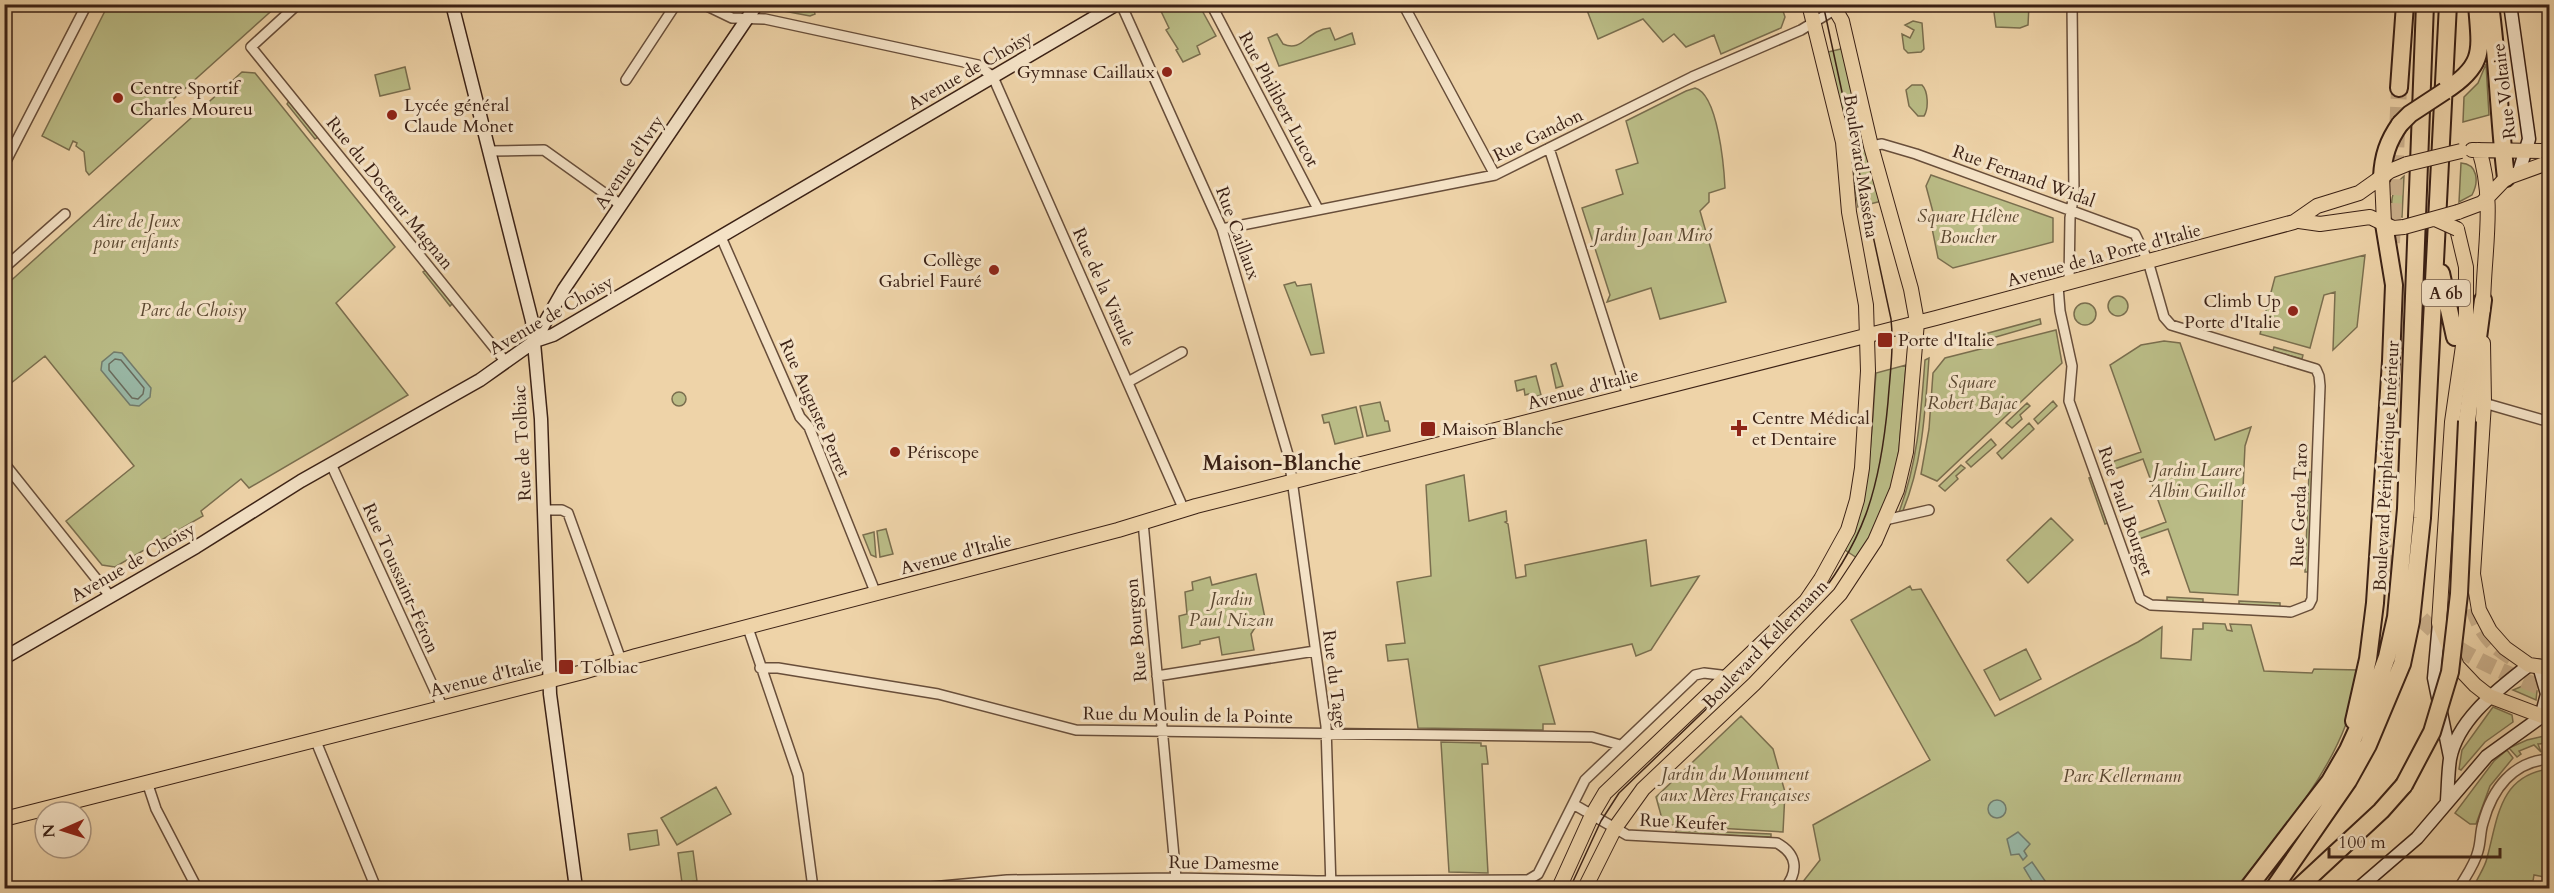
<svg xmlns="http://www.w3.org/2000/svg" width="2554" height="893" viewBox="0 0 2554 893" font-family="Cardo,serif">
<style>
.green{fill:#babc86;stroke:#7a6e4e;stroke-width:1.5}
.water{fill:#99b8a6;stroke:#737c6c;stroke-width:1.5}
.lines{fill:none;stroke-linecap:round;stroke-linejoin:round}
.shore{stroke:#6a6c5e;stroke-width:1.5}
.highway-tunnel{stroke:#caaf8b;stroke-width:16;stroke-dasharray:16 8;stroke-linecap:butt}
.street-casing{stroke:#684e3a;stroke-width:12}
.secondary-casing{stroke:#3b2115;stroke-width:15}
.primary-casing{stroke:#3b2115;stroke-width:16}
.highway-casing{stroke:#3b2115;stroke-width:20}
.street{stroke:#f4e2c6;stroke-width:9}
.secondary{stroke:#f4e2c6;stroke-width:12}
.primary{stroke:#eed3a8;stroke-width:14}
.highway{stroke:#eed3a8;stroke-width:16}
.tram{stroke:#3b2115;stroke-width:1.5}
.primary-bridge-casing{stroke:#3b2115;stroke-width:16;stroke-linecap:butt}
.highway-bridge-casing{stroke:#3b2115;stroke-width:20;stroke-linecap:butt}
.primary-bridge{stroke:#eed3a8;stroke-width:14}
.highway-bridge{stroke:#eed3a8;stroke-width:16}
.poi-dot{fill:#8f2418;stroke:#f4e2c6;stroke-width:2}
.labels{text-anchor:middle;stroke-width:6;stroke-linejoin:round;paint-order:stroke}
.shield{fill:#f4e2c6;stroke:#725b4a;stroke-width:1.5}
.shield-label{font-size:16px;font-weight:bold;fill:#3b2115}
.street-label{font-size:18px;fill:#3b2115;stroke:#f4e2c6}
.poi-label{font-size:18px;fill:#3b2115;stroke:#f4e2c6;text-anchor:start}
.park-label{font-size:18px;font-style:italic;fill:#5b4831;stroke:#f4e2c6}
.quarter-label{font-size:21px;font-weight:bold;fill:#3b2115;stroke:#f4e2c6}
</style>
<rect width="100%" height="100%" fill="#eed3a8"/>
<filter id="stains"><feTurbulence type="fractalNoise" baseFrequency=".00333" numOctaves="4"/><feColorMatrix values="0 0 0 0 .2 0 0 0 0 .09 0 0 0 0 .02 0 0 0 .5 -.17"/></filter>
<radialGradient id="worn" r=".72"><stop offset=".6" stop-color="#630" stop-opacity="0"/><stop offset="1" stop-color="#630" stop-opacity=".3"/></radialGradient>
<path class="green" d="M108 5H278L89 175 86 171 84 152 76 146 77 143 73 141 69 150 42 136Z
M781 5H812L815 14 810 16 784 11Z
M1158 5H1199L1216 36 1197 46 1200 54 1183 62 1176 50 1178 49 1166 30 1169 28Z
M1585 5H1781L1785 17 1781 28 1721 54 1714 35 1686 47 1674 34 1663 42 1643 19 1598 39Z
M1993 5H2029L2028 25 2020 28 1996 27Z
M1913 21 1922 23 1924 49 1921 52 1908 53 1904 49 1902 34 1910 38 1914 30 1905 25Z
M1330 28 1335 40 1352 33 1355 44 1279 66 1268 38 1277 34 1283 44C1303 53 1306 30 1330 28Z
M1845 48 1882 201 1858 207 1847 141 1828 52Z
M2486 64 2489 115 2463 122 2464 97 2478 83Z
M405 67 410 89 380 96 375 75Z
M242 72 255 73 395 247 336 303 408 395 249 488 241 479 201 511 203 516 115 567 102 565 66 521 134 466 45 356 5 388V286Z
M1912 85H1922C1928 91 1929 108 1924 116H1918L1909 106 1906 90Z
M1695 88C1718 94 1724 167 1725 188L1709 193V202L1700 211 1726 302 1660 319 1651 288 1607 302 1610 295 1582 208 1623 194 1616 170 1638 163 1626 121 1686 91Z
M289 101 318 137 315 139 287 104Z
M2461 163C2478 164 2479 182 2472 195L2459 202Z
M1931 175 2053 218V242L1953 268 1938 258 1931 223 1925 216 1933 212 1926 186Z
M2404 176 2402 217C2384 213 2393 184 2404 176Z
M2365 255 2357 327 2333 350 2335 292 2324 295 2310 348 2260 334 2275 277Z
M426 270 453 303 450 306 423 272Z
M1295 282 1297 286 1311 284 1324 353 1311 355 1284 285Z
M2108 306a10 10 0 1 1 20 0a10 10 0 1 1-20 0Z
M2074 314a11 11 0 1 1 22 0a11 11 0 1 1-22 0Z
M2040 319 2041 324 1968 345 1966 339Z
M2056 330 2062 363 1937 481 1921 474 1929 429 1933 373 1945 358Z
M2164 341 2180 343 2215 440 2251 427 2245 446 2238 595 2190 592 2168 529 2133 541 2131 535 2166 522 2143 459 2109 471 2106 464 2141 452 2110 365 2141 345Z
M2274 347 2303 355 2302 359 2273 351Z
M1929 358C1925 412 1923 463 1902 513L1899 512C1918 462 1921 412 1925 360Z
M1556 363 1563 386 1556 388 1551 365Z
M1906 365 1899 450 1893 484 1860 560 1845 550C1872 495 1871 433 1876 373Z
M1536 376 1541 395 1530 398 1529 394 1525 395 1524 389 1517 391 1515 381Z
M672 399a7 7 0 1 1 14 0a7 7 0 1 1-14 0Z
M2053 401 2057 406 2038 424 2034 419Z
M1380 402 1385 421H1388L1390 431 1367 436 1360 406Z
M2027 403 2030 406 2020 415 2022 419 2012 428 2006 423Z
M1356 407 1363 437 1335 444 1329 422 1324 423 1322 415Z
M2029 423 2034 429 2002 459 1997 453Z
M1991 439 1996 445 1971 467 1966 462Z
M1961 465 1965 468 1956 476 1958 479 1945 491 1939 486Z
M2309 472H2313L2309 572H2305Z
M1464 475 1469 521 1506 511 1507 521 1505 522 1508 524 1516 578 1526 576 1525 565 1646 540 1651 586 1699 576 1651 650 1636 656 1632 644 1539 666 1555 724H1543V730L1418 728 1408 659 1388 661 1386 645 1405 643 1397 582 1431 576 1426 485Z
M2092 477 2108 523 2105 524 2089 478Z
M2051 518 2073 540 2028 583 2007 560Z
M886 529 893 554 880 557 877 531Z
M874 532 876 557 871 555 863 535Z
M1256 574 1266 623 1256 626 1251 634 1254 650 1222 655 1219 637 1200 641V644L1182 648 1179 616 1187 614 1185 592 1193 590 1192 582 1210 577 1212 585Z
M1910 586 1912 590 1921 589 1995 716 2138 642 2162 627 2161 658 2191 660 2193 629H2203V623L2225 624 2227 630 2232 631 2230 624 2251 625 2264 671 2312 673 2314 669 2359 670C2355 688 2352 706 2346 724 2323 785 2276 837 2236 888H1798L1820 860 1813 825 1930 760 1851 620Z
M2167 597 2203 599V605L2167 603Z
M2239 601 2280 603V609L2239 606Z
M2026 649 2041 679 2000 700 1984 670Z
M2532 682 2537 691 2536 700 2513 690Z
M2493 707 2512 715 2513 722 2485 742 2461 770 2459 769 2462 750Z
M1741 716 1773 749 1785 792 1783 832 1667 825 1662 819 1656 797Z
M2549 735V743L2538 744 2541 752 2534 745 2519 751 2521 754 2517 757 2509 748 2527 740Z
M1441 742 1481 743V746H1486L1488 764H1482L1488 873 1449 872Z
M2507 750 2513 758 2490 786 2476 824H2470L2455 813 2494 761Z
M2549 769V878L2534 875 2533 881H2478L2475 884C2479 875 2485 867 2487 858 2498 818 2499 776 2549 769Z
M716 787 731 814 677 845 661 818Z
M657 830 659 845 630 850 628 834Z
M1676 830 1771 834V837L1676 833Z
M693 851 697 881 682 883 678 853Z
M1435 886 1521 887 1523 888H1435Z"/>
<path class="water" d="M114 352 122 353 151 388 150 397 139 406 130 405 101 370 102 362Z
M1988 809a9 9 0 1 1 18 0a9 9 0 1 1-18 0Z
M2018 832 2030 844 2024 851 2027 856 2023 860 2019 854 2011 855 2007 839Z
M2032 862 2050 888H2036L2024 868Z"/>
<g class="lines">
<path class="shore" d="M115 359 121 360 144 388 143 394 138 399 132 398 109 370V364Z"/>
<path class="highway-tunnel" d="M2392 243 2399 88
M2382 533C2383 551 2390 570 2398 586 2429 645 2491 667 2550 691
M2473 608C2486 650 2512 659 2550 675"/>
<defs>
<path id="street" d="M298 4 251 47 505 361
M703 4 732 18 765 19 978 65 993 77 1184 510
M1121 4 1222 229 1289 458 1326 726 1331 888
M1211 4 1318 209
M1403 4 1495 175
M626 80 676 4
M1871 146 1882 144 1916 154 2135 234 2148 261 2164 317 2171 325 2316 369 2319 376 2320 386 2312 599 2309 605 2291 612 2151 605 2140 599 2069 401 2072 366 2060 311 2058 286
M1549 148 1628 396
M490 151 544 150 621 205
M4 165 87 4
M1222 229 1495 175 1692 77 1801 30 1844 4
M721 237 800 417 809 427 876 594
M4 268 65 214
M2069 283 2070 218 2074 193 2072 4
M1128 382 1182 352
M2484 403 2550 422
M4 463 110 596
M331 464 442 706
M544 510H562L568 513 621 660
M1885 520 1929 510
M1143 522 1176 878
M748 628 798 775 813 888
M760 668H778L938 694 1076 730 1592 737 1620 745
M1157 676 1315 651
M315 739 376 888
M147 782 156 809 197 888
M1573 804 1627 835 1777 843C1797 854 1799 871 1785 888
M920 888 1007 880 1176 878 1317 881 1528 880 1538 874 1585 780 1695 675 1704 673 1729 676
M2459 888C2466 876 2475 864 2478 851 2481 841 2480 832 2483 823 2492 789 2513 761 2550 759"/>
<path id="secondary" d="M452 4 532 321 541 419 550 694 576 888
M2510 4 2529 139 2519 172
M535 340 564 289 757 4
M2439 623 2434 678 2450 757
M4 658 196 547 301 481 480 380 535 341 553 335 1117 4
M2447 800C2448 787 2448 772 2450 759 2458 718 2499 689 2529 665
M2359 888 2417 838 2487 756 2541 717 2547 694 2539 666"/>
<path id="primary" d="M2472 150 2550 151
M2479 150C2496 203 2483 254 2483 309
M2382 177 2384 224
M2458 212 2482 203 2506 178 2550 162
M2299 221 2320 224 2370 217 2393 228 2404 227
M2457 229 2466 267V325L2452 422 2439 623 2457 666 2475 685 2489 696 2550 719
M2483 343 2484 403 2473 574 2479 610 2490 631 2505 648 2529 665 2550 668
M4 819 583 672 636 656 1118 530 1196 506 1936 318 2294 222 2317 206 2359 193 2390 171 2407 164
M1559 888 1592 815 1605 793 1806 601 1821 579 1848 530 1857 500 1862 468 1868 371 1866 305 1849 212 1843 142 1809 4
M1585 888 1615 828 1643 789 1754 684 1840 594 1875 541 1897 490 1906 452 1917 322 1911 289 1871 146 1842 21 1832 4"/>
<path id="highway" d="M2490 4C2498 62 2499 120 2506 178
M2399 88 2405 4
M2445 91C2487 64 2480 49 2477 4
M2382 177C2383 156 2388 141 2400 124
M2441 273 2455 337
M2467 421 2483 300
M2354 721 2368 659 2375 603 2391 361 2394 285 2384 224
M2248 888 2330 781 2348 750 2373 695 2387 657 2396 617 2406 509 2425 4
M2274 888 2348 781 2368 745 2402 664 2411 621 2422 518 2448 4
M2298 888 2381 811 2404 785"/>
</defs>
<use href="#street" class="street-casing"/>
<use href="#secondary" class="secondary-casing"/>
<use href="#primary" class="primary-casing"/>
<use href="#highway" class="highway-casing"/>
<use href="#street" class="street"/>
<use href="#secondary" class="secondary"/>
<use href="#primary" class="primary"/>
<use href="#highway" class="highway"/>
<path class="tram" d="M1570 888 1601 821 1619 793 1806 613C1864 544 1880 490 1888 402 1890 374 1894 347 1891 319L1823 4"/>
<defs>
<path id="primary-bridge" d="M2407 164 2461 151
M2435 219 2457 229
M2404 227 2458 212"/>
<path id="highway-bridge" d="M2400 124 2410 114 2445 91
M2404 785 2432 732 2450 672 2459 594 2467 421"/>
</defs>
<use href="#primary-bridge" class="primary-bridge-casing"/>
<use href="#highway-bridge" class="highway-bridge-casing"/>
<use href="#primary-bridge" class="primary-bridge"/>
<use href="#highway-bridge" class="highway-bridge"/>
</g>
<g class="poi-dot">
<circle cx="1167" cy="72" r="6"/>
<circle cx="118" cy="98" r="6"/>
<circle cx="392" cy="115" r="6"/>
<circle cx="994" cy="270" r="6"/>
<circle cx="2293" cy="311" r="6"/>
<rect x="1877" y="332" width="16" height="16" rx="3"/>
<path d="M1736 419h6v6h6v6h-6v6h-6v-6h-6v-6h6z"/>
<rect x="1420" y="421" width="16" height="16" rx="3"/>
<circle cx="895" cy="452" r="6"/>
<rect x="558" y="659" width="16" height="16" rx="3"/>
</g>
<g class="labels">
<rect class="shield" x="2422" y="280" width="48" height="26" rx="4.5"/>
<g class="shield-label">
<text x="2446" y="299">A 6b</text>
</g>
<g class="street-label">
<text transform="translate(970 70) rotate(-30)" y="6">Avenue de Choisy</text>
<text transform="translate(2504 91) rotate(-97)" y="6">Rue Voltaire</text>
<text transform="translate(1279 99) rotate(62)" y="6">Rue Philibert Lucot</text>
<text transform="translate(1538 135) rotate(-26)" y="6">Rue Gandon</text>
<text transform="translate(629 162) rotate(-56)" y="6">Avenue d'Ivry</text>
<text transform="translate(1861 166) rotate(81)" y="6">Boulevard Masséna</text>
<text transform="translate(2024 176) rotate(20)" y="6">Rue Fernand Widal</text>
<text transform="translate(390 193) rotate(51)" y="6">Rue du Docteur Magnan</text>
<text transform="translate(1238 233) rotate(70)" y="6">Rue Caillaux</text>
<text transform="translate(2104 255) rotate(-15)" y="6">Avenue de la Porte d'Italie</text>
<text transform="translate(1104 287) rotate(66)" y="6">Rue de la Vistule</text>
<text transform="translate(551 315) rotate(-30)" y="6">Avenue de Choisy</text>
<text transform="translate(1583 389) rotate(-15)" y="6">Avenue d'Italie</text>
<text transform="translate(815 408) rotate(66)" y="6">Rue Auguste Perret</text>
<text transform="translate(522 443) rotate(-93)" y="6">Rue de Tolbiac</text>
<text transform="translate(2386 466) rotate(-87)" y="6">Boulevard Périphérique Intérieur</text>
<text transform="translate(2299 505) rotate(-88)" y="6">Rue Gerda Taro</text>
<text transform="translate(2126 511) rotate(71)" y="6">Rue Paul Bourget</text>
<text transform="translate(956 554) rotate(-15)" y="6">Avenue d'Italie</text>
<text transform="translate(133 562) rotate(-30)" y="6">Avenue de Choisy</text>
<text transform="translate(401 578) rotate(66)" y="6">Rue Toussaint-Féron</text>
<text transform="translate(1136 630) rotate(-95)" y="6">Rue Bourgon</text>
<text transform="translate(1765 644) rotate(-46)" y="6">Boulevard Kellermann</text>
<text transform="translate(486 677) rotate(-14)" y="6">Avenue d'Italie</text>
<text transform="translate(1335 679) rotate(83)" y="6">Rue du Tage</text>
<text transform="translate(1188 715) rotate(1)" y="6">Rue du Moulin de la Pointe</text>
<text transform="translate(1683 822) rotate(3)" y="6">Rue Keufer</text>
<text transform="translate(1224 863) rotate(1)" y="6">Rue Damesme</text>
</g>
<g class="poi-label">
<text x="1155" y="78" text-anchor="end">Gymnase Caillaux</text>
<text x="130" y="94">Centre Sportif<tspan x="130" dy="21">Charles Moureu</tspan></text>
<text x="404" y="111">Lycée général<tspan x="404" dy="21">Claude Monet</tspan></text>
<text x="982" y="266" text-anchor="end">Collège<tspan x="982" dy="21">Gabriel Fauré</tspan></text>
<text x="2281" y="307" text-anchor="end">Climb Up<tspan x="2281" dy="21">Porte d'Italie</tspan></text>
<text x="1898" y="346">Porte d'Italie</text>
<text x="1752" y="424">Centre Médical<tspan x="1752" dy="21">et Dentaire</tspan></text>
<text x="1442" y="435">Maison Blanche</text>
<text x="907" y="458">Périscope</text>
<text x="580" y="673">Tolbiac</text>
</g>
<g class="park-label">
<text x="1968" y="222">Square Hélène<tspan x="1968" dy="21">Boucher</tspan></text>
<text x="136" y="227">Aire de Jeux<tspan x="136" dy="21">pour enfants</tspan></text>
<text x="1653" y="241">Jardin Joan Miró</text>
<text x="193" y="316">Parc de Choisy</text>
<text x="1972" y="388">Square<tspan x="1972" dy="21">Robert Bajac</tspan></text>
<text x="2197" y="476">Jardin Laure<tspan x="2197" dy="21">Albin Guillot</tspan></text>
<text x="1231" y="605">Jardin<tspan x="1231" dy="21">Paul Nizan</tspan></text>
<text x="1735" y="780">Jardin du Monument<tspan x="1735" dy="21">aux Mères Françaises</tspan></text>
<text x="2122" y="782">Parc Kellermann</text>
</g>
<g class="quarter-label">
<text x="1282" y="470">Maison-Blanche</text>
</g>
</g>
<rect width="2554" height="893" fill="none" stroke="#eed3a8" stroke-width="24"/>
<rect x="6" y="6" width="2542" height="881" fill="none" stroke="#3b2115" stroke-width="3"/>
<rect x="12" y="12" width="2530" height="869" fill="none" stroke="#3b2115" stroke-width="1.5"/>
<g transform="translate(63 830) rotate(267)"><circle r="28" fill="#f4e2c6" stroke="#aa957f" stroke-width="1.5"/>
<path d="M0-4.5L10 22L0 15L-10 22Z" fill="#8f2418"/>
<text y="-9" font-size="16" font-weight="bold" text-anchor="middle" fill="#3b2115">N</text>
</g>
<path d="M2329 848v9h171v-9" fill="none" stroke="#3b2115" stroke-width="3"/>
<text x="2338" y="848" font-size="18" fill="#3b2115" stroke="#f4e2c6" stroke-width="4.5" paint-order="stroke">100 m</text>
<rect width="100%" height="100%" filter="url(#stains)"/>
<rect width="100%" height="100%" fill="url(#worn)"/>
</svg>
